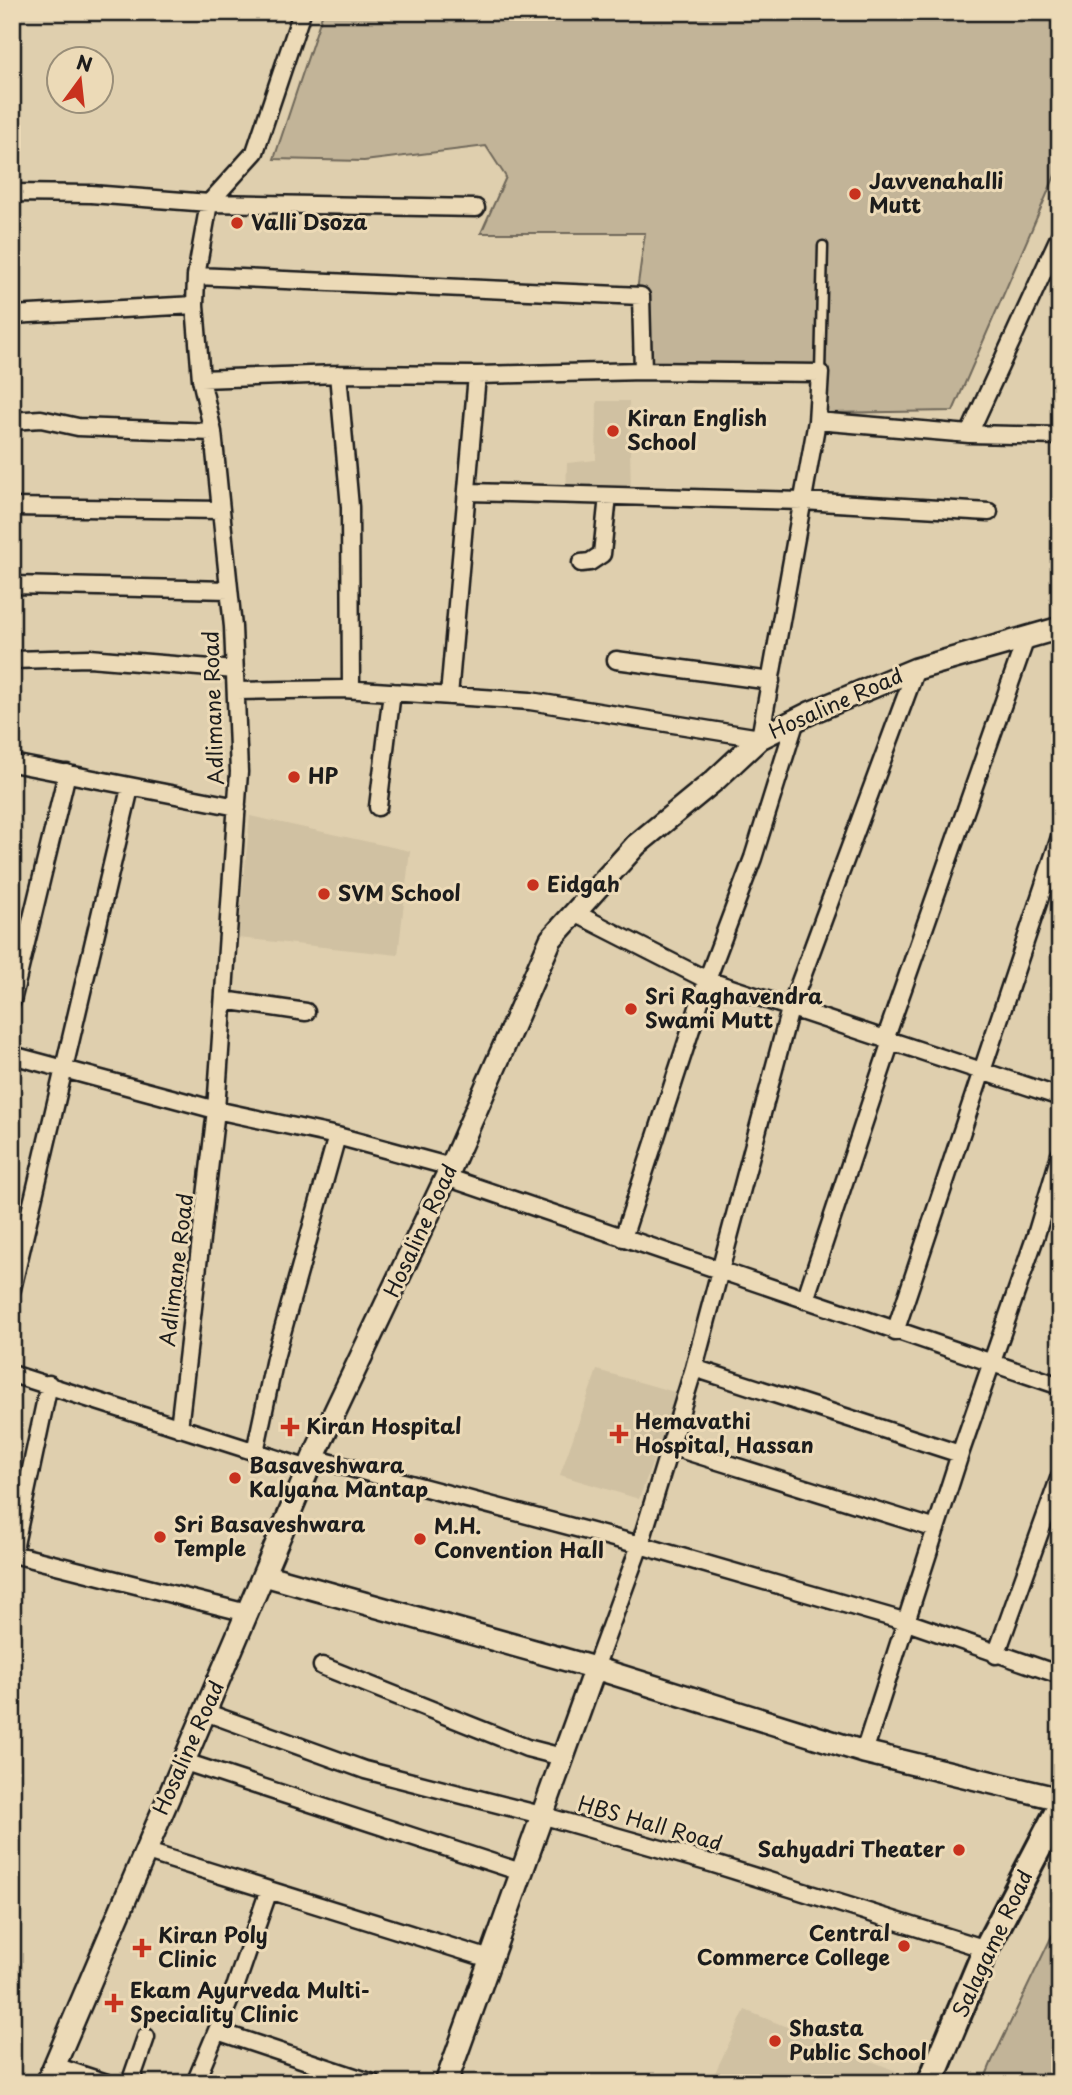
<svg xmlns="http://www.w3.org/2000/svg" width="1072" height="2095" viewBox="0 0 1072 2095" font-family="'Playpen Sans',sans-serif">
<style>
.built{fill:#d0c1a2}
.green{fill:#c2b498;stroke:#6f685a;stroke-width:2}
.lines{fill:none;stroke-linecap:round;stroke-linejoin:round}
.lane-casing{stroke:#1c1c1c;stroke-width:13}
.street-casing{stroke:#1c1c1c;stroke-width:21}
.secondary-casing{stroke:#1c1c1c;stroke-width:26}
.primary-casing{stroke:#1c1c1c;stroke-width:30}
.lane{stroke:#ecdab7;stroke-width:8}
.street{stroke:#ecdab7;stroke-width:16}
.secondary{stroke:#ecdab7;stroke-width:21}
.primary{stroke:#ecdab7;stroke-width:24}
.poi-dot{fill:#c8321e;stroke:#ecdab7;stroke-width:2.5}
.labels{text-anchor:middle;stroke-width:6;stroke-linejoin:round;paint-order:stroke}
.poi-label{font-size:21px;font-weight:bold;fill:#1c1c1c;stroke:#ecdab7;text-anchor:start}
.street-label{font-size:21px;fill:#1c1c1c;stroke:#ecdab7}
</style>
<rect width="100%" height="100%" fill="#dfcfae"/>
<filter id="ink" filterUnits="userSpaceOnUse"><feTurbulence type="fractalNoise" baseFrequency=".0143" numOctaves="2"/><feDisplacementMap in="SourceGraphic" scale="14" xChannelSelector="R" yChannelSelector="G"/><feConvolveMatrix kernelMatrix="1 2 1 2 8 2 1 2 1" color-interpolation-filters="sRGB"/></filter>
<g filter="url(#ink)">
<path class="built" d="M597 401H629L631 493 566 494 567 463 596 460Z
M250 816 410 851 398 955 238 938Z
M597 1370 678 1393 639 1499 560 1475Z
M745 2010 896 2071 891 2083 711 2081Z"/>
<path class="green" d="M323 12H1060V164L953 411 826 413 812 365H650L638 284 645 233H481L506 177 486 146 364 161 274 159Z
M1060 1919V2083H983L992 2061Z"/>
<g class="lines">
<defs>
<path id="lane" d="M820 373 823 246"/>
<path id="street" d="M12 193 91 194 209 203 476 208
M196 276 641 296 643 371 820 373 817 421 969 434 1060 436
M12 315 195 305
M338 374 350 507 351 689
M477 375 643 371
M201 379 338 374 477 375 449 696
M12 421 41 419 78 427 213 432
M969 434 1060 235
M468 492 803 501 989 512
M12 507 221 510
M581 563 590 562 602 554 608 496
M12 585 229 590
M12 660 89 658 235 670
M616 660 771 681
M237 691 343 689 530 701 760 738 817 421
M12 763 237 807
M378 807 392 692
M573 912 707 980 1060 1097
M224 1000 306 1012
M12 1001 67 773
M885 1040 1026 638
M12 1055 216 1110 337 1136 275 1358 255 1452
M337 1136 451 1167
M446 1177 1060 1386
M623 1238 707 980 753 858 796 720
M12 1289 130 788
M805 1300 891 1041
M895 1332 1060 837
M694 1368 960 1454 864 1752
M12 1374 309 1469
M49 1384 13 1554 247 1613
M179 1428 216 1110 239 772 233 627 213 432 201 379 195 305 196 276 209 203 255 152 302 12
M670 1446 936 1529
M960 1454 1036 1235 1060 1155
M313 1458 640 1545 907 1622 1060 1675
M996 1655 1060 1476
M322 1666 527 1748 562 1757
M595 1668 640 1545 694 1368 790 1009 916 669
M205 1712 365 1770 541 1815 714 1864 986 1949
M182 1761 521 1872
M144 1851 490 1959
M217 2031 373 2083
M55 2066 107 2083
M130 2083 146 2037
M195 2083 236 1985 269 1890"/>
<path id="secondary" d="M264 1575 595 1668 864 1752 1060 1799
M47 2083 313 1458 451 1167 551 939 636 845 715 780 760 738 812 712 916 669 1060 628
M446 2083 595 1668"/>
<path id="primary" d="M930 2083 986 1949 1060 1807"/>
</defs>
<use href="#lane" class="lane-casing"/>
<use href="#street" class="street-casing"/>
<use href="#secondary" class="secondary-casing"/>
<use href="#primary" class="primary-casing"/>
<use href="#lane" class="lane"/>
<use href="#street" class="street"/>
<use href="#secondary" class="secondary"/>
<use href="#primary" class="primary"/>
</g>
</g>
<g class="poi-dot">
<circle cx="855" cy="194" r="7"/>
<circle cx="237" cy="223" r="7"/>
<circle cx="613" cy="431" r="7"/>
<circle cx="294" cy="777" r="7"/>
<circle cx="533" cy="885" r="7"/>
<circle cx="324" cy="894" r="7"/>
<circle cx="631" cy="1009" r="7"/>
<path d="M286.5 1416.5h7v7h7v7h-7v7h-7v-7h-7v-7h7z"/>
<path d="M615.5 1423.5h7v7h7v7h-7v7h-7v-7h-7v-7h7z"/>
<circle cx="235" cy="1478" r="7"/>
<circle cx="160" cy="1537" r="7"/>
<circle cx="420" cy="1539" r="7"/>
<circle cx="959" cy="1850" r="7"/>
<circle cx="904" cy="1946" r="7"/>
<path d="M138.5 1937.5h7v7h7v7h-7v7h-7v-7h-7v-7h7z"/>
<path d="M110.5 1992.5h7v7h7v7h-7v7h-7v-7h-7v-7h7z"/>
<circle cx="775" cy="2041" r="7"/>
</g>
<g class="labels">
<g class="poi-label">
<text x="869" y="189">Javvenahalli<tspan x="869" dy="24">Mutt</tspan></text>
<text x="251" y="230">Valli Dsoza</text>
<text x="627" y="426">Kiran English<tspan x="627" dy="24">School</tspan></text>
<text x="308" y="784">HP</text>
<text x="547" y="892">Eidgah</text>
<text x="338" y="901">SVM School</text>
<text x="645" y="1004">Sri Raghavendra<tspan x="645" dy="24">Swami Mutt</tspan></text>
<text x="635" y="1429">Hemavathi<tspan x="635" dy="24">Hospital, Hassan</tspan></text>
<text x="306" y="1434">Kiran Hospital</text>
<text x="249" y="1473">Basaveshwara<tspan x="249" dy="24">Kalyana Mantap</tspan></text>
<text x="174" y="1532">Sri Basaveshwara<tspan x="174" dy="24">Temple</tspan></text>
<text x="434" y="1534">M.H.<tspan x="434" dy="24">Convention Hall</tspan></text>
<text x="945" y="1857" text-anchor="end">Sahyadri Theater</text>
<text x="890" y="1941" text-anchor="end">Central<tspan x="890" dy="24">Commerce College</tspan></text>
<text x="158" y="1943">Kiran Poly<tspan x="158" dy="24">Clinic</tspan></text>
<text x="130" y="1998">Ekam Ayurveda Multi-<tspan x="130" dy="24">Speciality Clinic</tspan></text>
<text x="789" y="2036">Shasta<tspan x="789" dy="24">Public School</tspan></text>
</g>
<g class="street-label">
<text transform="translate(836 704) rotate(-24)" y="7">Hosaline Road</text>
<text transform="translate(214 708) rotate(-92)" y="7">Adlimane Road</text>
<text transform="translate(421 1231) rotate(-65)" y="7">Hosaline Road</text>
<text transform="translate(177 1270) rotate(-83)" y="7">Adlimane Road</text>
<text transform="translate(189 1748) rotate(-66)" y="7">Hosaline Road</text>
<text transform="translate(650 1824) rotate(16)" y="7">HBS Hall Road</text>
<text transform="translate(993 1944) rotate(-65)" y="7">Salagame Road</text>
</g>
</g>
<rect width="1072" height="2095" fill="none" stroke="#ecdab7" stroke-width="42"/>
<rect x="21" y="21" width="1030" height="2053" fill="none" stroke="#1c1c1c" stroke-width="2.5" filter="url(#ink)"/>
<g transform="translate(80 80) rotate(15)"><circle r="33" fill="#ecdab7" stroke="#998e79" stroke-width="2"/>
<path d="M0-5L12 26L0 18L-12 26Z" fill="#c8321e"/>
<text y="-10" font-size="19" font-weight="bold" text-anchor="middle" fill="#1c1c1c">N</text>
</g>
</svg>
